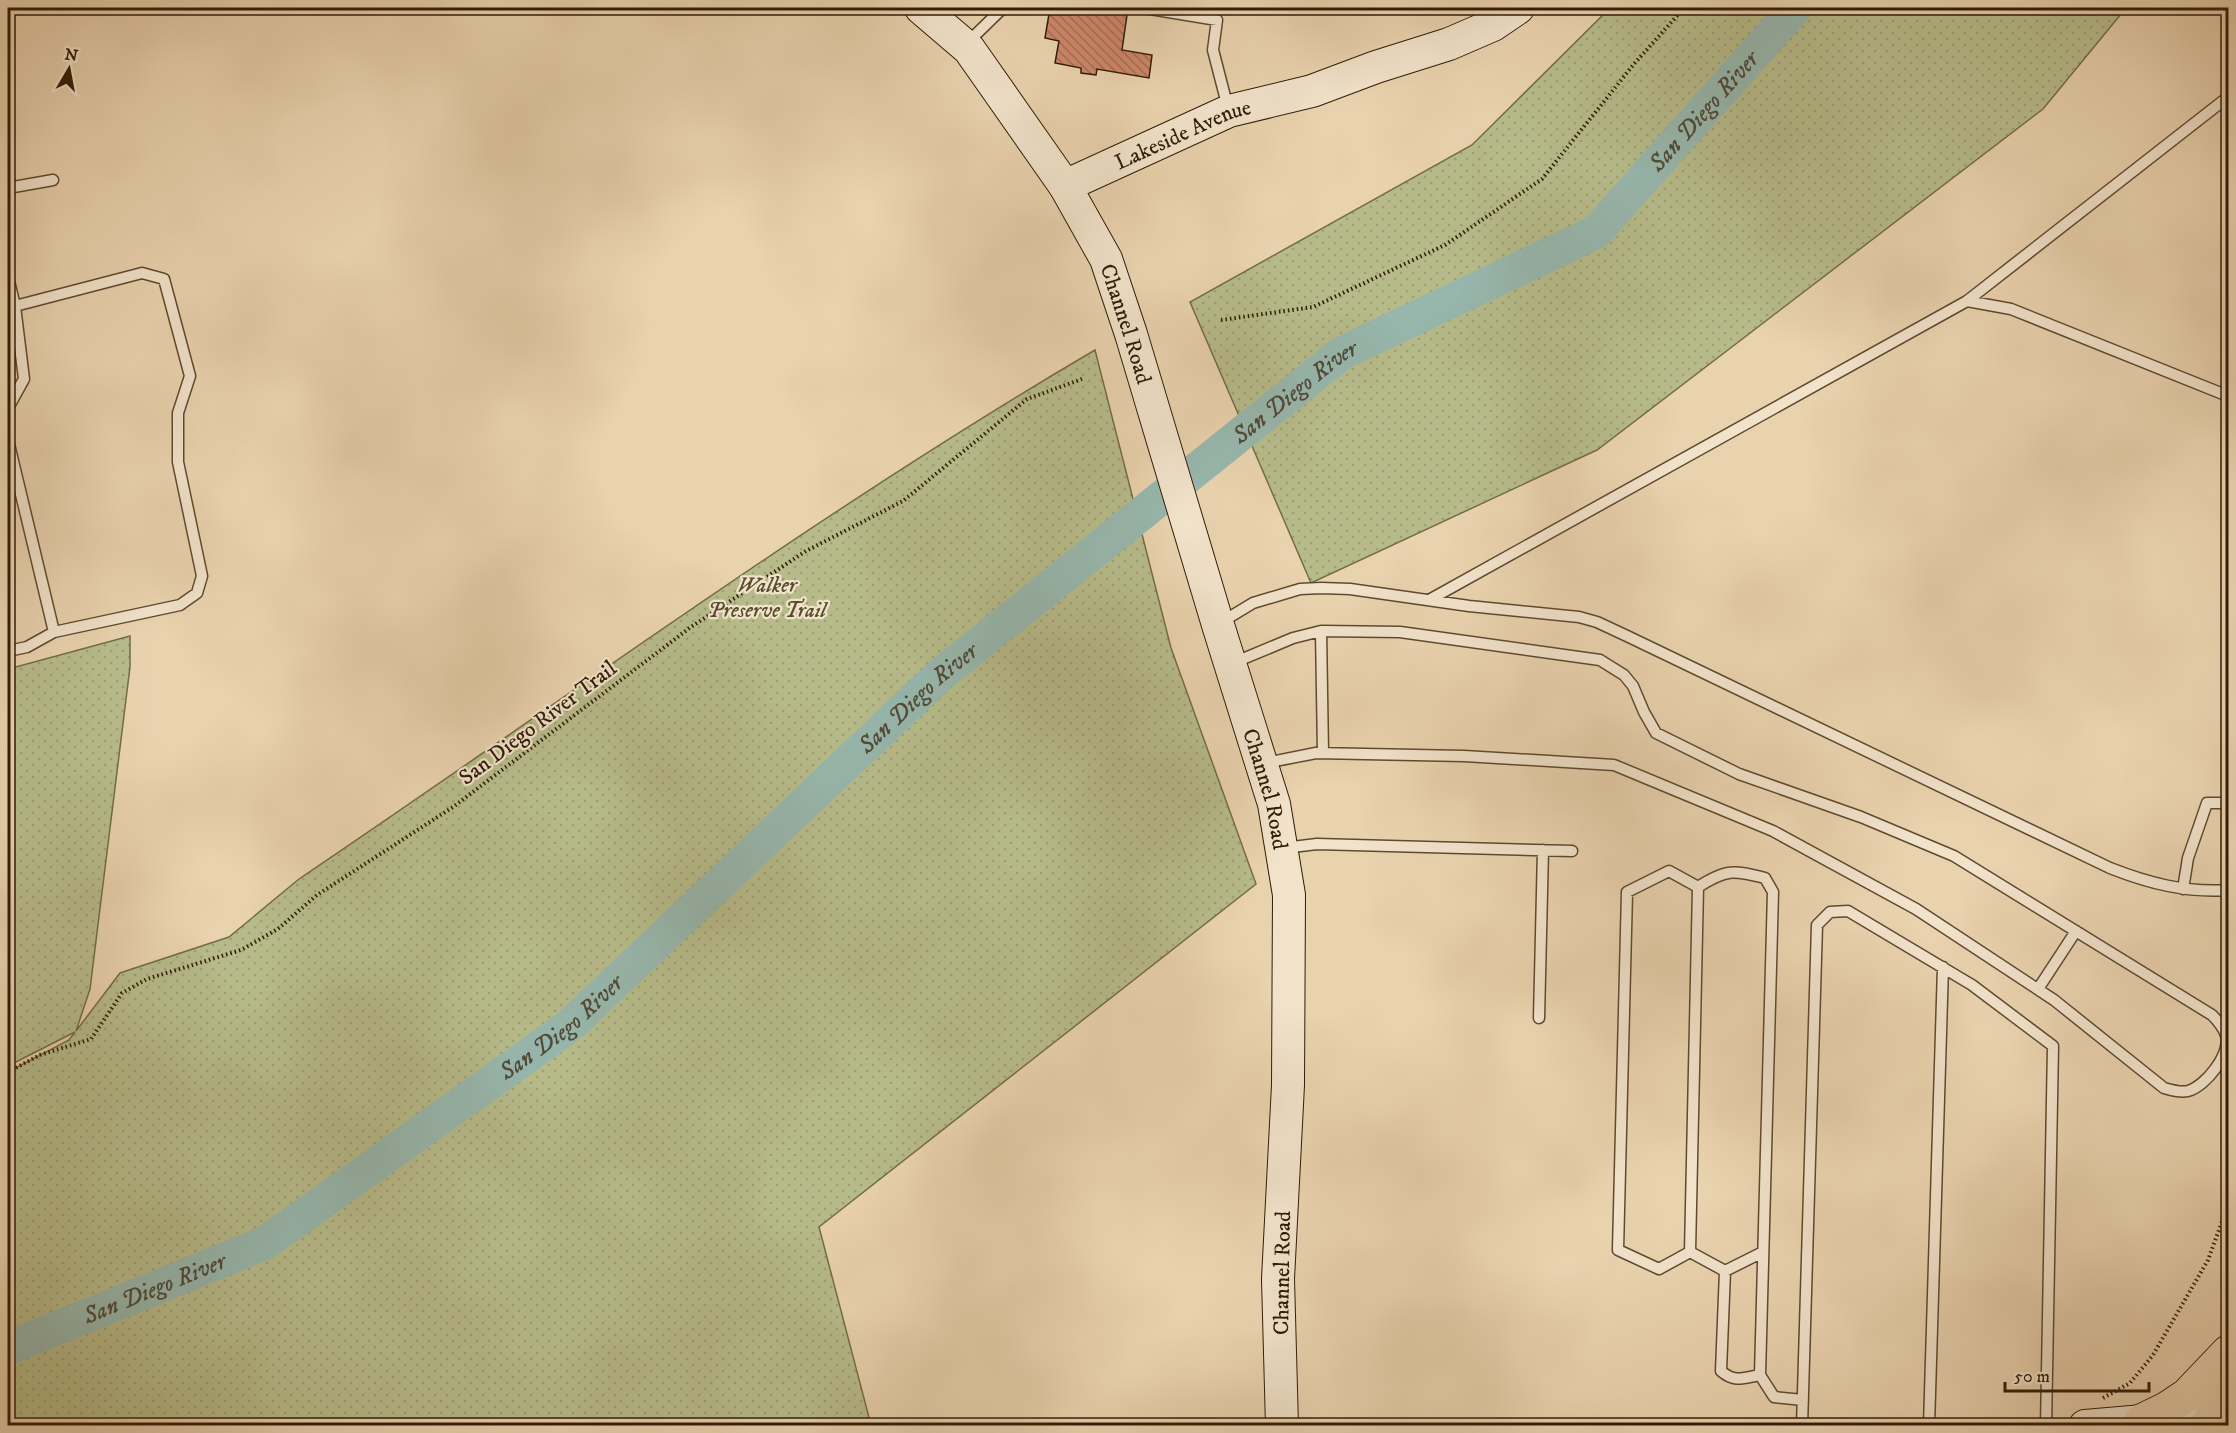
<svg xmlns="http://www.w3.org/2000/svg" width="2236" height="1433" viewBox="0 0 2236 1433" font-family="'IM FELL DW Pica',serif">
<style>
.grass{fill:url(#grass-dots);stroke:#746c48;stroke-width:1.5}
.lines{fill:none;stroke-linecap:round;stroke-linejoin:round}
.river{stroke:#97b7ad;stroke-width:34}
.building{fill:url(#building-back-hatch);stroke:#301c06;stroke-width:1.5}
.lane-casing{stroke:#5e4a30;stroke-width:13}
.secondary-casing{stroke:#301c06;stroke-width:34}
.primary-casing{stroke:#301c06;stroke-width:35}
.highway-casing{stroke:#301c06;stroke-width:35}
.path{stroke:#301c06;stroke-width:4;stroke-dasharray:1.5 3;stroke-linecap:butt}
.lane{stroke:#f1e2ca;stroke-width:10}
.secondary{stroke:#f1e2ca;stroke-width:32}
.primary{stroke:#e9d2ae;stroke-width:33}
.highway{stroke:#e9d2ae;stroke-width:33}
.labels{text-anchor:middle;stroke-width:4.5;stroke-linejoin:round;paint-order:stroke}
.street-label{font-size:22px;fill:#301c06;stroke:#f1e2ca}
.park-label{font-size:22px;font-style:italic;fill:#584c2e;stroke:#f1e2ca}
.water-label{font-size:24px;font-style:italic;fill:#4f4a38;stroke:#f1e2ca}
</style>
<defs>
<pattern id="grass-dots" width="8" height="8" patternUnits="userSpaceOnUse" patternTransform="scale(1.5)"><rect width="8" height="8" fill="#b7bb8a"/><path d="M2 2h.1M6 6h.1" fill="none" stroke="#9ea076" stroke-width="1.8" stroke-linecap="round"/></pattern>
<pattern id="building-back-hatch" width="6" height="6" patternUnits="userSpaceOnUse" patternTransform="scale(1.5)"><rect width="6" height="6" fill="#cc8769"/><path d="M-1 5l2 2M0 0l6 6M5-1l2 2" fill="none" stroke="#a66e54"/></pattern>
</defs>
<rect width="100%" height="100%" fill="#e9d2ae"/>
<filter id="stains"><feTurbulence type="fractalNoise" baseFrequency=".00333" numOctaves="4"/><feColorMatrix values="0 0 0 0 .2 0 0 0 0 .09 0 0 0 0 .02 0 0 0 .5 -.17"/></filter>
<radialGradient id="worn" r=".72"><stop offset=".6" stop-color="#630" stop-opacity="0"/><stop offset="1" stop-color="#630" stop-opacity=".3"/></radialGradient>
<path class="grass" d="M1610 8H2126L2043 109 1597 450 1311 583 1190 302 1472 145Z
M1095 350 1171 648 1256 884 819 1227 871 1425H8V1072L69 1040 75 1032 8 1066V669L130 636V667L90 989 76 1031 120 973 229 937 299 879C563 701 820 511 1095 350Z"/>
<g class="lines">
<path class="river" id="s1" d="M8 1348 265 1243 568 1027 940 675 1342 353 1596 232 1795 8"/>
</g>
<path class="building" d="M1050 8H1128L1122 50 1152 55 1149 78 1097 69 1096 75 1081 73V68L1055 63 1059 41 1045 38Z"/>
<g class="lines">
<defs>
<path id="lane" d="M1144 8 1217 20 1213 50 1228 108
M967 43 1003 8
M8 188 53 180
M8 277 15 306 24 379 8 408
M1967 301 2228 97
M15 306 142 273 164 279 190 376 178 413V462L202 576 197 593 180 605 54 632
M8 440 54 632 27 647 8 651
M1429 600 1967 301 2011 309 2228 396
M1220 623 1253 603 1300 589 1321 588 1350 589 1469 606 1579 617 1597 622 1627 636 2110 868C2148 883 2186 893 2228 890
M1233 663 1293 638 1321 631 1323 753
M1265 763 1316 753 1464 756 1614 765 1773 831 1916 909 2054 1000 2164 1088C2171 1090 2180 1093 2188 1091 2206 1086 2231 1054 2226 1035 2223 1027 2218 1021 2212 1015L1954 856 1861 817 1739 774 1656 733 1644 712 1633 686 1624 675 1600 660 1400 632 1321 631
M1284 848 1317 844 1572 851
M2183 889 2188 858 2207 803H2228
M2038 989 2076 931
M1539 1018 1543 850
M1690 1252 1659 1269 1618 1250 1627 892 1669 871 1698 887
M1763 1252 1725 1271 1690 1252 1698 887C1726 869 1733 870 1765 878L1773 892 1760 1375 1774 1397 1803 1400
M1725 1271 1721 1371C1735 1383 1743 1378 1760 1375
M1802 1426 1817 925 1830 912 1848 911 1972 985 2053 1046 2046 1426
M1929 1426 1943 967"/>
<g id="secondary">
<path id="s2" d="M921 8 969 49 1065 186 1106 259 1131 334 1218 625 1274 804 1289 895 1288 1085 1278 1279 1282 1426"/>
<path id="s3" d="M1065 186 1229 111 1312 91 1376 67 1449 44 1493 25 1518 8"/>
<path d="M2085 1426 2213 1415"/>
</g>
<path id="primary" d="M2141 1421 2166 1409 2187 1395 2228 1352
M2207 1426 2228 1392"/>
<path id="highway" d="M2213 1415 2217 1426"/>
</defs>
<use href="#lane" class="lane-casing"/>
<use href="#secondary" class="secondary-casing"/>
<use href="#primary" class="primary-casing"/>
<use href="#highway" class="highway-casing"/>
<path class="path" d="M1221 320 1313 307 1445 245 1542 179 1634 64 1684 8
M8 1072 40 1055 91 1039 122 993 147 979 241 950 278 929 317 895 453 807 691 627 806 551 903 501 1027 399 1082 379
M2103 1398 2130 1383 2153 1355 2208 1260 2223 1219 2228 1211"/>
<use href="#lane" class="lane"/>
<use href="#secondary" class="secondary"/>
<use href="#primary" class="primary"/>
<use href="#highway" class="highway"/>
</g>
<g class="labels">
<g class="street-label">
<text dy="8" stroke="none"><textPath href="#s3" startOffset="129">Lakeside Avenue</textPath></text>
<text dy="8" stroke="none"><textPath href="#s2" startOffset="382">Channel Road</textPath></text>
<text transform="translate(537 722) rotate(-37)" y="8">San Diego River Trail</text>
<text dy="8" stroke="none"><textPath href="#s2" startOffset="868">Channel Road</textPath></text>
<text transform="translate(1281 1273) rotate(-89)" y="8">Channel Road</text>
</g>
<g class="park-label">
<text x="767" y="592">Walker<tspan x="767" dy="25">Preserve Trail</tspan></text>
</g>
<g class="water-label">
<text dy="8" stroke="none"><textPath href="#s1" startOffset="2120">San Diego River</textPath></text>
<text dy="8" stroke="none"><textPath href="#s1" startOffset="1616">San Diego River</textPath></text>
<text dy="8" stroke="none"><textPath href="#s1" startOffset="1130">San Diego River</textPath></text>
<text dy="8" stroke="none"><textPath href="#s1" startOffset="644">San Diego River</textPath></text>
<text dy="8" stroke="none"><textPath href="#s1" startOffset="158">San Diego River</textPath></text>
</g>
</g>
<rect width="2236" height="1433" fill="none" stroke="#e9d2ae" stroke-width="30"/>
<rect x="9" y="9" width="2218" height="1415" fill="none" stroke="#301c06" stroke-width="3"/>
<rect x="15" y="15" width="2206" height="1403" fill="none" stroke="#301c06" stroke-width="1.5"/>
<g transform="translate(69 69) rotate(10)" stroke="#f1e2ca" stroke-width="4.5" paint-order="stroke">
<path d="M0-4.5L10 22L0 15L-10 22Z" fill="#301c06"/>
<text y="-9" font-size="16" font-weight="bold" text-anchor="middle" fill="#301c06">N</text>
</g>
<path d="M2005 1382v9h144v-9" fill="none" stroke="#301c06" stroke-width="3"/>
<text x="2014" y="1382" font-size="18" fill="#301c06" stroke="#f1e2ca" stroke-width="4.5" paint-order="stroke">50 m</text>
<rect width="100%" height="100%" filter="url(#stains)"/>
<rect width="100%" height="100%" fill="url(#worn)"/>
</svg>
